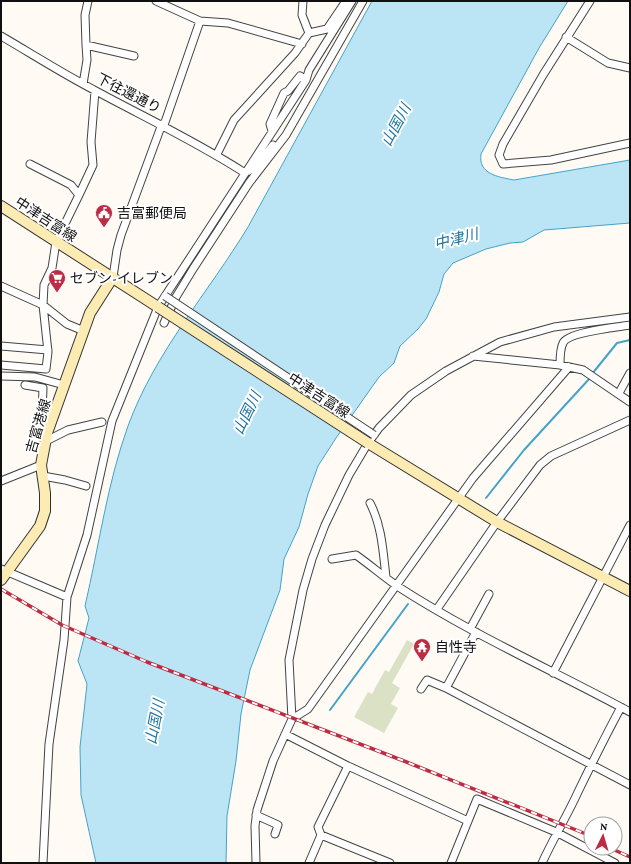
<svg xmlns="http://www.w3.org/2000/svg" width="631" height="864" viewBox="0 0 631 864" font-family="'Crimson Pro','Noto Sans JP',serif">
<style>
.cemetery{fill:#dbe1c5}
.water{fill:#bbe5f4;stroke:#44a3c9}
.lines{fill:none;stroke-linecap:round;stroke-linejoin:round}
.stream{stroke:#44a3c9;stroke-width:2}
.minor-casing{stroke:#434343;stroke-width:9}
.secondary-casing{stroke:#323232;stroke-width:12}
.minor{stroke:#fff;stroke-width:7}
.secondary{stroke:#fcebb2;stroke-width:10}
.rail-casing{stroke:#bc2c44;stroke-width:3.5}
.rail{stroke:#fff;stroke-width:2;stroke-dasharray:6;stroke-linecap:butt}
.minor-bridge-casing{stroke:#434343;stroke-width:9;stroke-linecap:butt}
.secondary-bridge-casing{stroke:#323232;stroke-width:12;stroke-linecap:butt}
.minor-bridge{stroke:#fff;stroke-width:7}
.secondary-bridge{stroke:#fcebb2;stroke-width:10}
.labels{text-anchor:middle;stroke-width:4;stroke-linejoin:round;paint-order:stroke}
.street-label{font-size:14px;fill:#101010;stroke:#fff}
.poi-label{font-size:14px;fill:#101010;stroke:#fff;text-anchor:start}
.water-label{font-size:15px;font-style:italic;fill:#1d759f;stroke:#fff}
</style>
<rect width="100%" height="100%" fill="#fffbf4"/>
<path class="cemetery" d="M407 640 414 644 392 683 400 688 391 704 398 708 384 733 354 717 368 692 372 694 385 670 389 672Z"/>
<path class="water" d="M372 1H568L539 48 481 154C478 174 498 177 514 180L630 160V223L544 230 523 242 510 243 486 249 453 263 444 274 439 292 426 319 418 329 400 346 394 363 379 377 336 438 318 466 308 494 299 527 284 559 280 590 250 670 241 714 236 761 227 816 226 863H96L81 795 80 747 87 684 78 661 89 618 85 606C99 546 107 484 128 426 155 352 208 293 248 227Z"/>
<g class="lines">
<path class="stream" d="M592 374 617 343 630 340
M486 498 524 450 590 378
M330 710 408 604"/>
<defs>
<path id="minor" d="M156 1 200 21 228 23 302 44
M590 1 543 75 503 144 499 155 503 164 551 160 630 143
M309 33 327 29 346 1
M1 36C32 54 63 74 96 91 146 118 197 142 245 173
M566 37 608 63 630 68
M86 45 85 15 88 1
M83 84 87 60 86 45 134 56
M164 125 200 21
M272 131 270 124 284 93 288 91 300 76 306 80
M217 154 234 120 295 53 309 33 302 15 303 1
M249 171 259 163 273 145
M79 195 93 165 91 142 95 91
M113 277 117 250 121 235 162 124
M1 286 43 305 67 324 84 331
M164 323 176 297 193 269 249 183 286 135 363 1
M1 346 48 350
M473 356 560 365 583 370 630 402
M1 365 46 369 48 352 43 305 44 285 52 268 56 242 79 195 71 185 30 164
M560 365C560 358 560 349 563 343 567 332 618 327 630 325
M1 376 35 377 64 385
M25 385 43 388 42 414 52 419
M619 393 630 373
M46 441 68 430 102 422
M43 476 65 480 86 486
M1 481 41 465
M370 503C382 526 383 552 386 577
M332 559 356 555C370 565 383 576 397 586 471 634 552 670 630 712
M1 569 67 597
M437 609 497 522 540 465 551 456 630 420
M470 629 489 594
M476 632 446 688 630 785
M553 673 630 525
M421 689 427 680 446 688
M292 719 308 709 473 478 569 367
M285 734 348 766 468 821
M348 766 318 827 321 835 390 863
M256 815 278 825 275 834
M43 863 49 744 64 640 67 597 87 535 112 421 158 307 306 80 309 70 352 1
M256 863 255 826 257 810 273 761 292 719 289 660 303 590 312 559 325 525 349 475 368 443 379 428 411 395 446 371 500 342 554 327 630 317
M309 863 321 835
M451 863 477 799 556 832 615 863
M542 863C553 839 567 816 578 792 592 763 606 735 621 707"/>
<path id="secondary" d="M1 206 158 307
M368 443 497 522 630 591
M1 580 40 526 45 511V493L41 465 47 433 90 313 113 277"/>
</defs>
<use href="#minor" class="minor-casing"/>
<use href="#secondary" class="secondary-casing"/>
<use href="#minor" class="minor"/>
<use href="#secondary" class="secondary"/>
<defs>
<path id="rail" d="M1 589 62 625 147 662 404 761 591 836
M610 848 630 857"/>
</defs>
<use href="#rail" class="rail-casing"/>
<use href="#rail" class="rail"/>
<defs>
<path id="minor-bridge" d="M165 296 374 435"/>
<path id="secondary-bridge" d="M158 307 368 443"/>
</defs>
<use href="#minor-bridge" class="minor-bridge-casing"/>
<use href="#secondary-bridge" class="secondary-bridge-casing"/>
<use href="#minor-bridge" class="minor-bridge"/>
<use href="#secondary-bridge" class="secondary-bridge"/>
</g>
<defs>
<symbol id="civic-pin" viewBox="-11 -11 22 30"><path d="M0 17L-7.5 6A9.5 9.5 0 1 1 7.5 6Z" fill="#bc2c44" stroke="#fff"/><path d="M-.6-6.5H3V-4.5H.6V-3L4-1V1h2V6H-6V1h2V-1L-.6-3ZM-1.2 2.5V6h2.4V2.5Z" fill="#fff"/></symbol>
<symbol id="supermarket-pin" viewBox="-11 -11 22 30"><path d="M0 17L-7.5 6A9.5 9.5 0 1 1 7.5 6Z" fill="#bc2c44" stroke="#fff"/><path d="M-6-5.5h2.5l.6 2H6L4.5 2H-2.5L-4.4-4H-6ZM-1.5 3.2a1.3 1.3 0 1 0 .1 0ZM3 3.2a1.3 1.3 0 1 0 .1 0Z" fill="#fff"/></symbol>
<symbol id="temple-pin" viewBox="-11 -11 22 30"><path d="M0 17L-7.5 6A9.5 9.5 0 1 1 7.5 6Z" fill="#bc2c44" stroke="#fff"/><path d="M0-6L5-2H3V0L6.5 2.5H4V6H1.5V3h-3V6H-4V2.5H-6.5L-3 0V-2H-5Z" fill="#fff"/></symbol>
</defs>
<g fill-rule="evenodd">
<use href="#civic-pin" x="94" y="203" width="20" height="27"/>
<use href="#supermarket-pin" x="47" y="268" width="20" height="27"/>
<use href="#temple-pin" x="412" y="637" width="20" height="27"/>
</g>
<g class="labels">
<g class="street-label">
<text transform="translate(129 93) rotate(27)" y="5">下往還通り</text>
<text transform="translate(46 219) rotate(33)" y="5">中津吉富線</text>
<text transform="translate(319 395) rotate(33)" y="5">中津吉富線</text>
<text transform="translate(38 426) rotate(-74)" y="5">吉富港線</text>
</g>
<g class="poi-label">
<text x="117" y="218">吉富郵便局</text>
<text x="70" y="283">セブン-イレブン</text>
<text x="435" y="652">自性寺</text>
</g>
<g class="water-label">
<text transform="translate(396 125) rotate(-62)" y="5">山国川</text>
<text transform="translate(456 239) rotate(-14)" y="5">中津川</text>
<text transform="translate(247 413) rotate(-64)" y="5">山国川</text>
<text transform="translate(155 722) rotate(-79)" y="5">山国川</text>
</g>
</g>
<rect width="631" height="864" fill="none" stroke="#101010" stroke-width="4"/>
<g transform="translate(603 836) rotate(5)"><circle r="19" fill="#ffffff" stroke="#9f9f9f"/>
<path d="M0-3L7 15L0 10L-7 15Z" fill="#bc2c44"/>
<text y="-6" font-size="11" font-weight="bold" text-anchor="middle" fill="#101010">N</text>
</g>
</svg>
